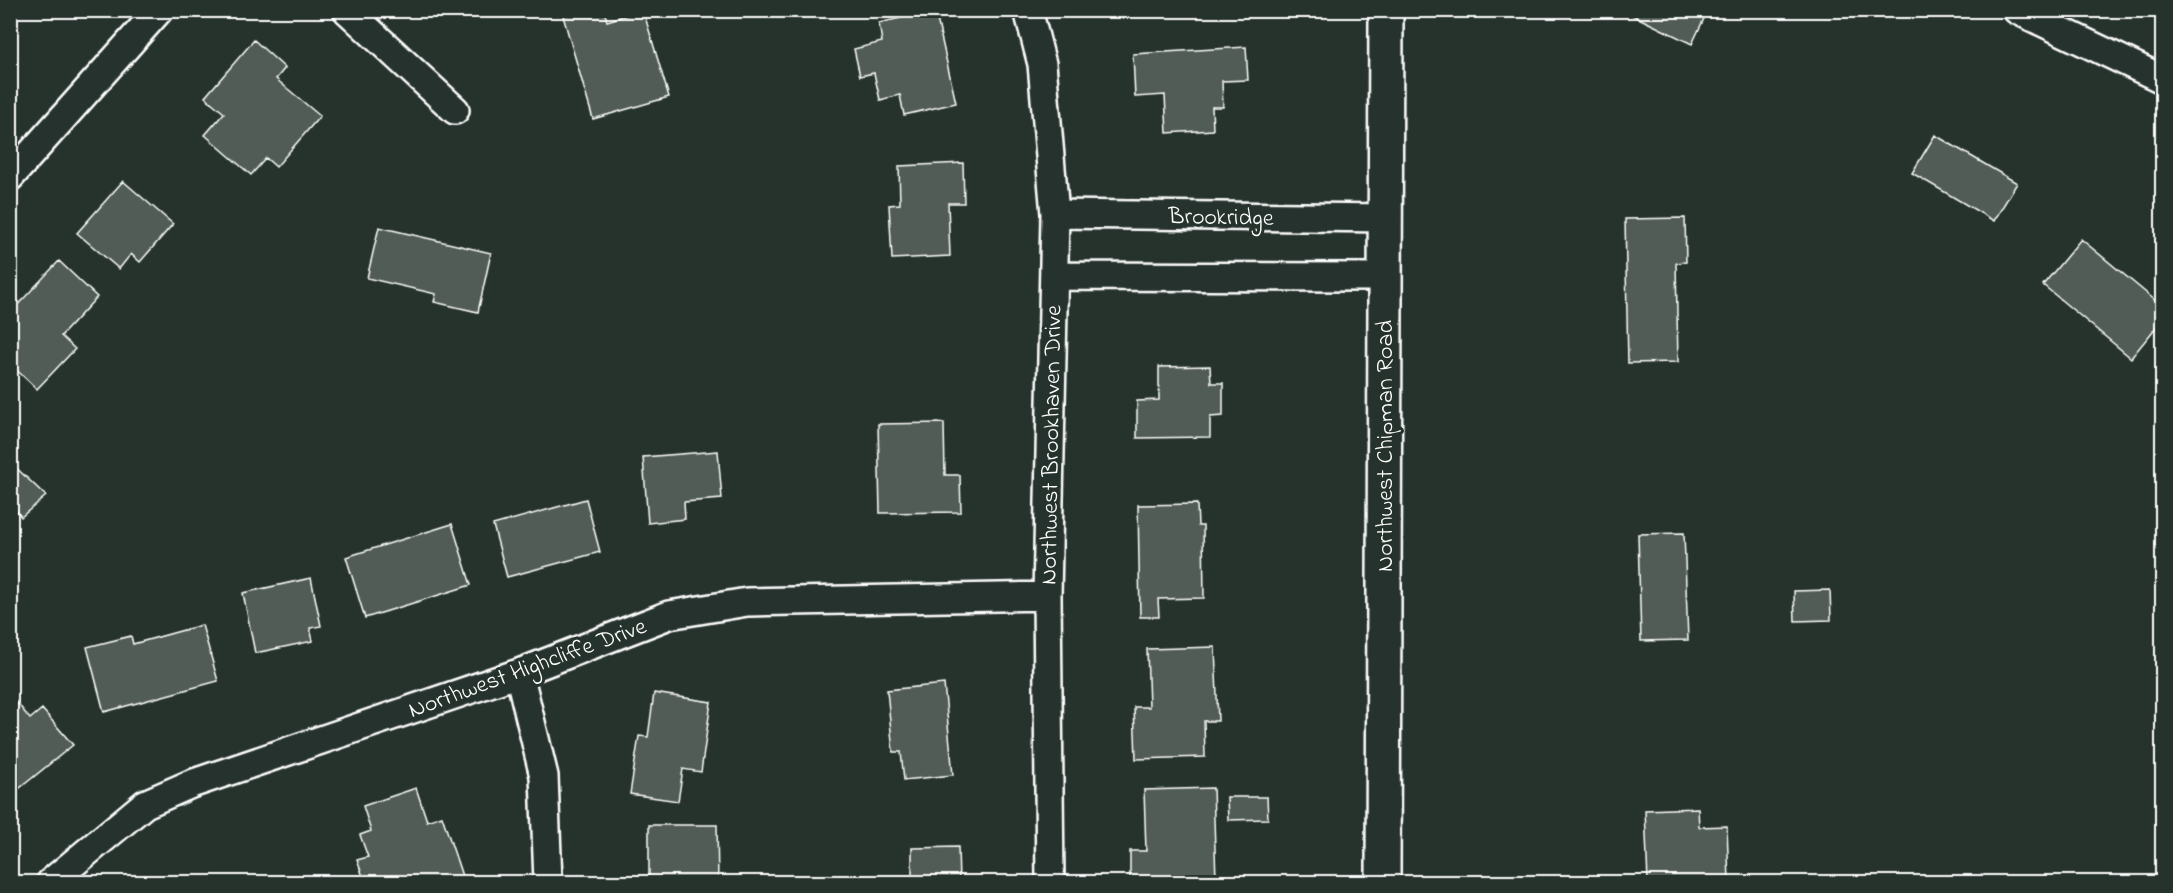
<svg xmlns="http://www.w3.org/2000/svg" width="2173" height="893" viewBox="0 0 2173 893" font-family="'Indie Flower',sans-serif">
<style>
.building{fill:#515c57;stroke:#fff;stroke-width:1.5}
.lines{fill:none;stroke-linecap:round;stroke-linejoin:round}
.minor-casing{stroke:#fff;stroke-width:32}
.secondary-casing{stroke:#fff;stroke-width:38}
.minor{stroke:#26332d;stroke-width:27}
.secondary{stroke:#26332d;stroke-width:33}
.labels{text-anchor:middle;stroke-width:6;stroke-linejoin:round;paint-order:stroke}
.street-label{font-size:24px;fill:#fff;stroke:#26332d}
</style>
<rect width="100%" height="100%" fill="#26332d"/>
<filter id="ink" filterUnits="userSpaceOnUse"><feTurbulence type="fractalNoise" baseFrequency=".0167" numOctaves="2"/><feDisplacementMap in="SourceGraphic" scale="12" xChannelSelector="R" yChannelSelector="G"/><feConvolveMatrix kernelMatrix="1 2 1 2 8 2 1 2 1" color-interpolation-filters="sRGB"/></filter>
<g filter="url(#ink)">
<path class="building" d="M582 10H604L607 21 643 10 669 97 593 119 563 16Z
M935 10 956 103 904 115 900 95 880 100 874 73 860 76 854 49 882 42 879 23Z
M1622 10H1708L1692 44Z
M254 40 285 68 276 79 320 116 276 167 266 158 251 175 205 135 224 113 205 97Z
M1246 47 1248 80 1222 81 1223 107H1212L1213 130 1167 133 1165 95 1135 97 1133 54Z
M1935 135 2017 183 1994 221 1912 173Z
M963 163 964 203H948L950 256 892 259 889 205 900 204 899 166Z
M123 181 173 224 140 262 131 254 119 269 77 233Z
M1685 218 1686 262 1676 263 1678 362 1628 363 1625 219Z
M379 227 491 253 478 312 434 302 436 294 367 278Z
M2081 239 2162 306V320L2131 358 2043 285Z
M59 261 97 297 61 336 75 349 37 389 10 364V313Z
M1210 366 1211 383H1223V416L1210 417V437L1137 438V401L1159 400V367Z
M944 423 945 475H960L961 512 880 513 878 424Z
M718 451 722 499 684 502 685 519 648 523 643 457Z
M10 462 46 496 21 517 10 501Z
M586 499 600 552 507 577 493 525Z
M1197 504 1198 526H1203L1204 598 1158 599 1159 617H1140L1138 505Z
M452 524 471 585 365 618 346 557Z
M1684 533 1688 640 1641 641 1638 534Z
M311 578 321 626 310 628 313 641 255 653 243 593Z
M1830 590 1831 620 1795 621 1794 591Z
M202 625 218 681 104 712 87 647 131 636 133 644Z
M1215 647 1218 721H1204L1205 757 1136 759 1134 707H1149L1147 649Z
M944 684 953 775 904 780 901 752H893L887 690Z
M654 693 711 702 701 772 683 769 678 801 630 794 639 736 648 737Z
M10 694 30 719 42 709 73 745 10 796Z
M416 788 427 821 442 816 464 882H389L388 880 382 882H365L357 860 368 857 360 835 371 831 363 806Z
M1213 788 1216 880 1204 881V882H1130V851H1146L1144 790Z
M1227 797H1267L1268 819 1228 820Z
M1698 808 1699 827 1727 826 1729 882H1648L1645 810Z
M649 825H717L718 882H636V879L649 878Z
M958 847 959 882H912V848Z"/>
<g class="lines">
<defs>
<path id="minor" d="M347 10 455 110
M1028 10 1042 64 1055 214 1047 596 1050 882
M2017 10 2162 79
M10 177 159 10
M1055 214 1386 218
M1054 276 1385 277
M519 673 544 776 548 882
M51 882 145 804 191 784 519 673 669 615 747 602 1047 596"/>
<path id="secondary" d="M1383 882 1386 10"/>
</defs>
<use href="#minor" class="minor-casing"/>
<use href="#secondary" class="secondary-casing"/>
<use href="#minor" class="minor"/>
<use href="#secondary" class="secondary"/>
</g>
</g>
<g class="labels">
<g class="street-label">
<text transform="translate(1221 216) rotate(1)" y="8">Brookridge</text>
<text transform="translate(1050 445) rotate(-89)" y="8">Northwest Brookhaven Drive</text>
<text transform="translate(1384 446) rotate(-90)" y="8">Northwest Chipman Road</text>
<text transform="translate(527 667) rotate(-20)" y="8">Northwest Highcliffe Drive</text>
</g>
</g>
<rect width="2173" height="893" fill="none" stroke="#26332d" stroke-width="36"/>
<rect x="18" y="18" width="2137" height="857" fill="none" stroke="#fff" stroke-width="2" filter="url(#ink)"/>
</svg>
